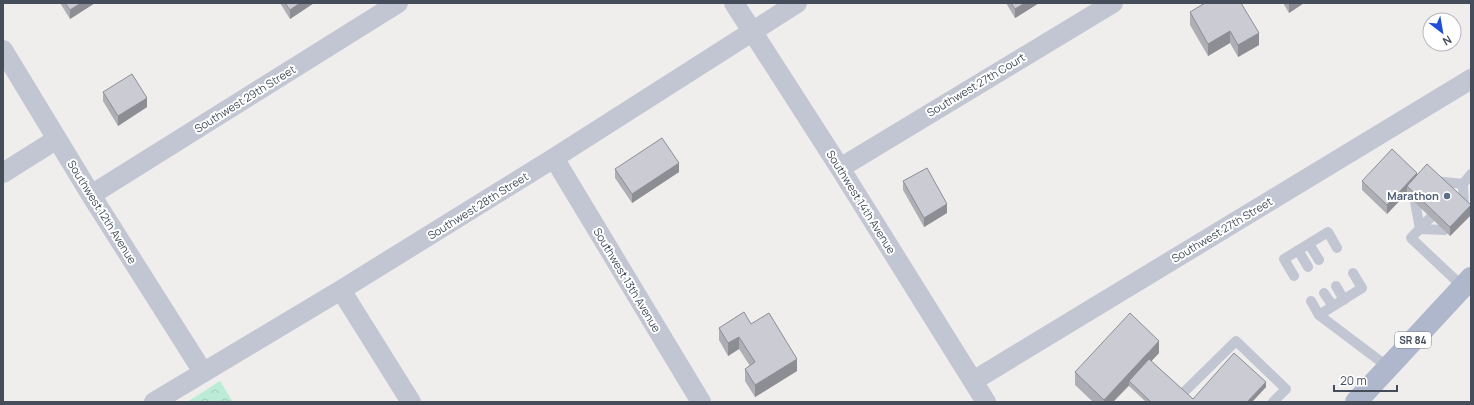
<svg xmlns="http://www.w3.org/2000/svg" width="1474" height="405" viewBox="0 0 1474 405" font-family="Manrope,sans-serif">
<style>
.forest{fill:url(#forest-crowns)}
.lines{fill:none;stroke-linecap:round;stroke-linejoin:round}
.lane{stroke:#c1c6d2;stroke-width:10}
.street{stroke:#c1c6d2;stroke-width:20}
.primary{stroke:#aeb7cb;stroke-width:22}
.wall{fill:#aeafb5}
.shaded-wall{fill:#8d8e94}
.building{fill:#cacbd3;stroke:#8d8e94}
.service-dot{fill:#5c6f8a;stroke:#fff;stroke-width:1.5}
.labels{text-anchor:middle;stroke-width:4;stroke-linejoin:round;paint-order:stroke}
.shield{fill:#fff;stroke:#7e828c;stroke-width:1}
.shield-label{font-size:10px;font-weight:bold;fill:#464d5a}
.street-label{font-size:11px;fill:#464d5a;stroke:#fff}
.service-label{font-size:11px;font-weight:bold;fill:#4e5e75;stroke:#fff;text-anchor:end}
</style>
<defs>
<pattern id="forest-crowns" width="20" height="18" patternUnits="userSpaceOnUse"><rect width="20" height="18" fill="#bcecd8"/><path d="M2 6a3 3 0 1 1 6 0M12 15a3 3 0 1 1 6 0" fill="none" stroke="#a3ccbc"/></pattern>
</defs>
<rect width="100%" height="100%" fill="#f0eded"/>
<path class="forest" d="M220 381 233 402H187Z"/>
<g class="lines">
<path class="lane" d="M1435 181 1463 184
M1415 202 1420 229
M1464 208 1463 184 1471 174
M1431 217 1411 238 1463 287
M1420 229 1444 230
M1309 244 1319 260
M1298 250 1308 267
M1353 273 1362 288 1319 315 1388 367
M1294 276 1284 259 1328 232 1337 248
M1336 286 1344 300
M1324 293 1333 306
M1311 301 1319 315
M1181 395 1236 341 1286 389 1273 402"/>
<path class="street" d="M734 3 840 168 986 402
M3 50 91 195 203 372
M554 158 701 402
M840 168 1113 3
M3 173 57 139
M91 195 398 3
M341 290 411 402
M973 381 1471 79
M154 402 341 290 554 158 797 3"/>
<path class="primary" d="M1356 402 1471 278"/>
</g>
<path class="wall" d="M60 3H95L70 19Z
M280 3H314L290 19Z
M1006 3H1039L1015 18Z
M1283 3H1304L1289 13Z
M1190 12 1259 45 1238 57 1230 43 1208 56 1190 25Z
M103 92 147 107 118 126 103 101Z
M615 169 679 172 632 203 615 178Z
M1417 175 1471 215 1450 236 1407 195V193L1387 214 1362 190V181Z
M903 181 947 213 924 227 903 190Z
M751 324 797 371 755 397 745 381V369L750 366 739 349 728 356 719 340V328Z
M1159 353 1151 361 1193 399 1266 387 1252 402H1146L1129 386 1113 402H1093L1075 385V372Z"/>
<path class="shaded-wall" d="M81 3H95L70 19V10Z
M300 3H314L290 19V10Z
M1025 3H1039L1015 18V9Z
M1290 3H1304L1289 13V4Z
M1230 31V43L1208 56V44Z
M1259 33V45L1238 57V45Z
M147 98V107L118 126V116Z
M679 163V172L632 203V194Z
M1417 173V182L1407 186V193L1387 214V205Z
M947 204V213L924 227V218Z
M1471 205V215L1450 236V227Z
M739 337V349L728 356V343Z
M1159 341V353L1131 383 1129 381V385L1113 402H1104V400Z
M797 359V371L755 397V385Z
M1266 382V387L1252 402H1247Z"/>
<path class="building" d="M65 3H81L70 10Z
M285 3H300L290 10Z
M1011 3H1025L1015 9Z
M1205 3H1241L1259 33 1238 45 1230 31 1208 44 1190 12Z
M132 74 147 98 118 116 103 92Z
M662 138 679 163 632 194 615 169Z
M1392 149 1417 173 1387 205 1362 181Z
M1427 164 1471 205 1450 227 1407 186Z
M927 168 947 204 924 218 903 181Z
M744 312 751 324 769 313 797 359 755 385 745 369 755 362 739 337 728 343 719 328Z
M1130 313 1159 341 1104 400 1075 372Z
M1234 353 1266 382 1247 402H1151L1129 381 1149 359 1193 399Z"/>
<circle class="service-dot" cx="1447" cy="196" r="4"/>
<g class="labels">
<rect class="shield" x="1395" y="332" width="36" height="16" rx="3"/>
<g class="shield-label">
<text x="1413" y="344">SR 84</text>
</g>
<g class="street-label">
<text transform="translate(976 85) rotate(-31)" y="4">Southwest 27th Court</text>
<text transform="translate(245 99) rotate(-32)" y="4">Southwest 29th Street</text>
<text transform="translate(861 202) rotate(58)" y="4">Southwest 14th Avenue</text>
<text transform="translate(478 206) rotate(-32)" y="4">Southwest 28th Street</text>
<text transform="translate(102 212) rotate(58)" y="4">Southwest 12th Avenue</text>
<text transform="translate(1222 230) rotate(-31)" y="4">Southwest 27th Street</text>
<text transform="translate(627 280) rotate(59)" y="4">Southwest 13th Avenue</text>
</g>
<g class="service-label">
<text x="1439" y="200">Marathon</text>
</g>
</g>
<rect width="1474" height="405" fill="none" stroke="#464d5a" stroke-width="8"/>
<g transform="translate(1442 32) rotate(149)"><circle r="19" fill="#ffffff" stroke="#b5b8bd"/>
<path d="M0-3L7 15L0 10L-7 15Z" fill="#204ed6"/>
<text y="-6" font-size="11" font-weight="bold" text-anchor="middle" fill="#464d5a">N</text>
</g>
<path d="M1334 385v6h63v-6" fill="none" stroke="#464d5a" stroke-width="2"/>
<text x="1340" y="385" font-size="12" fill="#464d5a" stroke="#ffffff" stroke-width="3" paint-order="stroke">20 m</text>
</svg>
